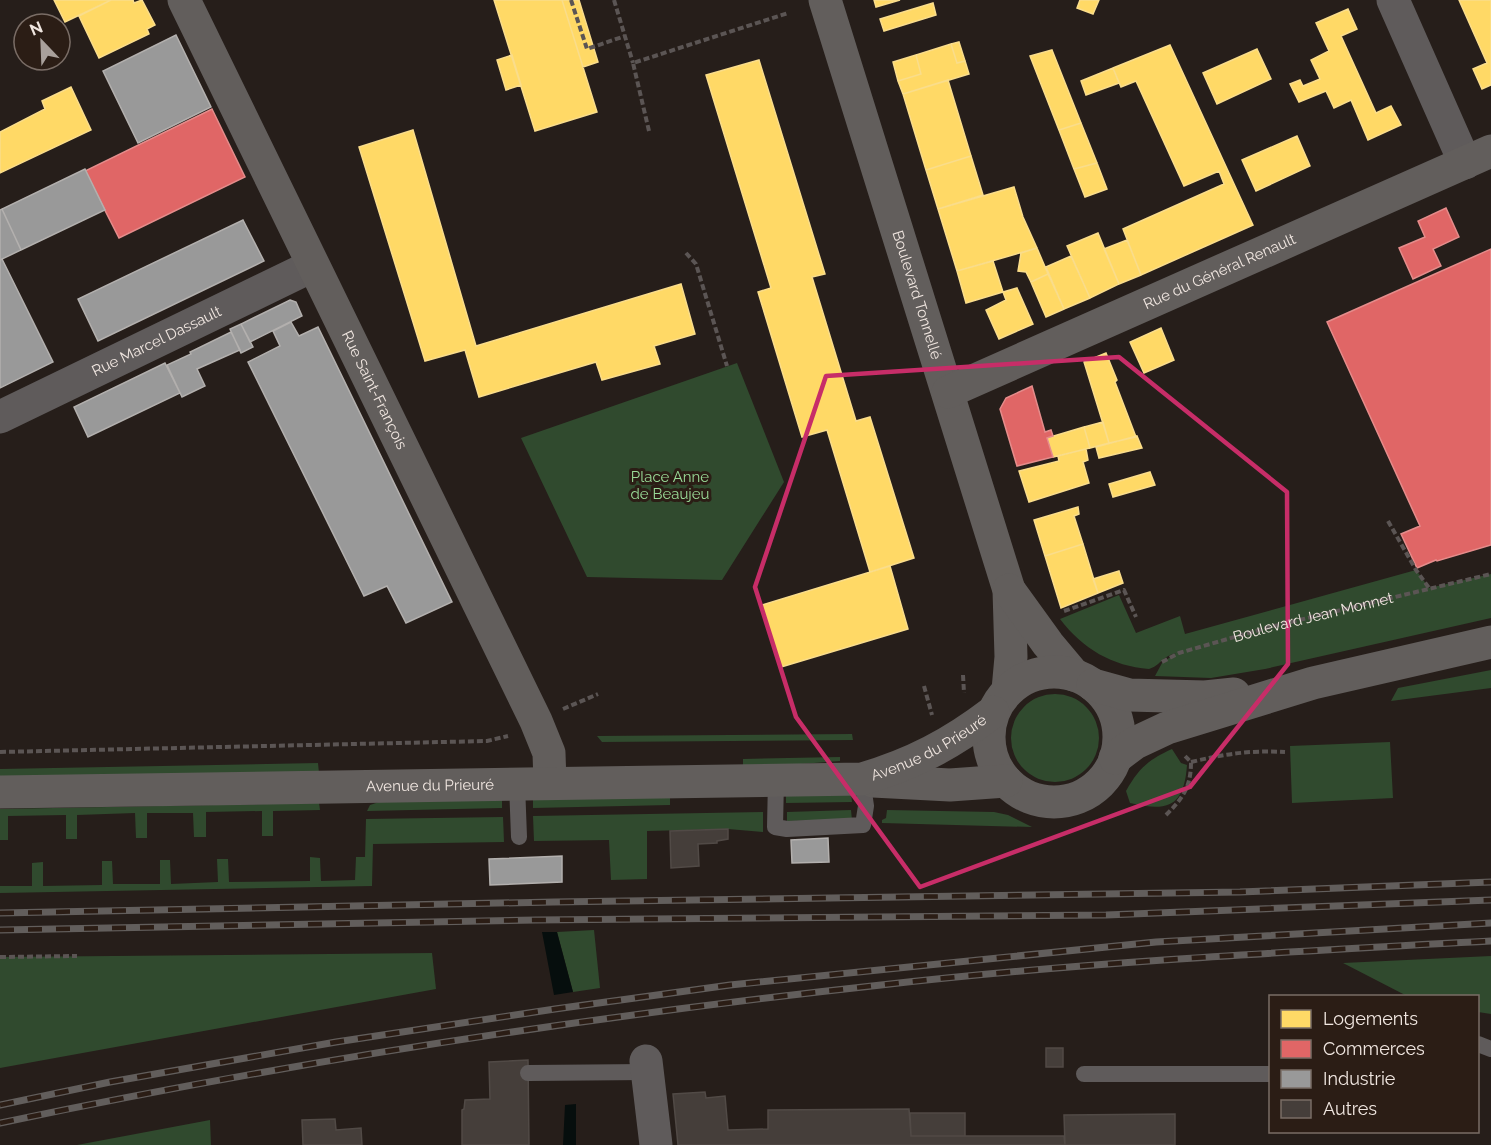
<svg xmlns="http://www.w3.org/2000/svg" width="1491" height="1145" viewBox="0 0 1491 1145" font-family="Raleway,sans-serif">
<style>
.green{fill:#304a2e}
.water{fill:#060e0d}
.homes{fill:#ffd966;stroke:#fadd8b;stroke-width:1.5}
.shops{fill:#e06666;stroke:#e58c8b;stroke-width:1.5}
.industry{fill:#999;stroke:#b3b0ae;stroke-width:1.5}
.building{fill:#453e3a;stroke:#514a46;stroke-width:1.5}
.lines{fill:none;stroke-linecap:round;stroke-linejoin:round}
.path{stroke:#5b5554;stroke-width:4;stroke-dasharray:6 3;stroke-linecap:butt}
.lane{stroke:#5f5b5b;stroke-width:16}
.street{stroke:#5f5b5b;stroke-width:33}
.secondary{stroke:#625e5c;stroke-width:33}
.rail-casing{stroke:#625e5c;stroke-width:7}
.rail{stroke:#2b1d15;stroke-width:4.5;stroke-dasharray:14;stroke-linecap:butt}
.marked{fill:none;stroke:#c72d68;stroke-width:4.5;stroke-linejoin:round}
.labels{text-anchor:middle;stroke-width:6;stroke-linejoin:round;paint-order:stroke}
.street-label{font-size:15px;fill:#f0e6e0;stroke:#2b1d15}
.park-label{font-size:15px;fill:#99da97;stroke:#2b1d15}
</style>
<rect width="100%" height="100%" fill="#261e1a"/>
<path class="green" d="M737 363 784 482 722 580 587 577 521 438Z
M1416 570 1429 588 1491 574V618L1265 669 1211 678 1155 676 1162 663 1176 653C1161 657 1160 666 1149 669 1112 666 1083 649 1060 619L1119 595 1136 633 1180 616 1185 634Z
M1491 670V688L1391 701 1398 688Z
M1011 738a44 44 0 1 1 88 0a44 44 0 1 1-88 0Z
M852 734 853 740 602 742 597 736Z
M1390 742 1393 798 1292 803 1290 746Z
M1172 749 1181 763 1187 765C1184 807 1168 812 1130 803L1126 791C1139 768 1148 760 1172 749Z
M840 757V761L801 764 743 765V759Z
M318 763 319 773 0 779V769Z
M851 792 852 802 786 803V794Z
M670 796V805L533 808V799Z
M502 799V808L367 811 370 805 379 802Z
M319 803 320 810 273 811V836H262V811L206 812V837H194L193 813H147V838H136L135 813 77 815V839H66V815L8 816V840H0V809Z
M851 810 852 820 787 821V812Z
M887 810 994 812 1008 815 1032 827 882 823V820L886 818Z
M763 812V832L728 829 647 831V879L611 880 609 840 534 841 533 816Z
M503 817 504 842 373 844 372 886 0 893V886H32V863L43 862V886L102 885V861H112L113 884H160V860H170L171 884 218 882 217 859H228L229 882 310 881V857L320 858 321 881 355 880 356 857H365L366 819Z
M594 930 600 988 573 992 557 932Z
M432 953 436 989 0 1068V957Z
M1491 956V1014L1478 1012V996H1407L1343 963Z
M210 1120 211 1145H77Z"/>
<path class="water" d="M542 932H557L573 992 554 995Z
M576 1104V1145H563L565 1105Z"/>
<path class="homes" d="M54 0H111L65 22Z
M111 0H133L134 3 142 0 155 25 147 29 149 34 99 58 79 16Z
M494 0H562L597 112 535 131Z
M562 0H579L598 62 583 67Z
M874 0H900L876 7Z
M1080 0H1099L1093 14 1077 8Z
M1459 0H1491V85L1482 89 1473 69 1487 63Z
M933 3 936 15 884 31 880 19Z
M1348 9 1357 29 1341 36 1376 113 1391 106 1401 125 1368 140 1351 100 1334 108 1326 91 1299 102 1290 84 1300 80 1303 86 1320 79 1311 60 1329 51 1316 23Z
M959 42 965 61 957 63 951 44Z
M951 44 957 63 965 61 969 74 903 94 898 81 921 74 916 55Z
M1170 45 1253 225 1141 275 1123 229 1224 184 1219 171 1184 186 1136 81 1121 87 1113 68Z
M1257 49 1271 79 1217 104 1203 73Z
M1052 50 1081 123 1059 130 1030 56Z
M512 55 521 85 506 90 497 60Z
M916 55 921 74 898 81 893 62Z
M759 60 825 274 812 277 856 421 870 417 914 558 870 572 827 430 802 437 758 292 771 288 706 75Z
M1113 68 1119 83 1086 95 1081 81Z
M948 80 971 156 926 170 903 94Z
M71 87 91 130 0 173V132L45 109 42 101Z
M1081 123 1097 163 1074 169 1059 130Z
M413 130 476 346 681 284 695 334 654 346 660 364 602 380 596 362 479 397 465 350 425 361 359 147Z
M1297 136 1310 166 1256 191 1242 160Z
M971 156 983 195 938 209 926 170Z
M1097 163 1107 189 1085 197 1074 169Z
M1014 187 1023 217 1037 248 957 271 938 209Z
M1098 233 1119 284 1090 298 1067 246Z
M1127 240 1141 275 1119 284 1104 249Z
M1037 248 1048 274 1031 282 1026 272 1018 271 1021 253Z
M1071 256 1090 298 1064 309 1046 267Z
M993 261 1003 292 966 303 957 271Z
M1048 274 1064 309 1046 317 1031 282Z
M1017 288 1033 324 999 339 986 310 1006 300 1003 292Z
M1161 328 1174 360 1144 373 1130 342Z
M1106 353 1117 380 1115 382 1136 437 1109 443 1084 362Z
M1103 422 1109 443 1090 448 1084 427Z
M1084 427 1090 448 1053 457 1047 438Z
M1137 436 1142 448 1099 458 1096 447Z
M1086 449 1088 460 1083 462 1089 483 1029 502 1019 471 1059 461 1058 456Z
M1150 472 1155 485 1113 497 1109 484Z
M1078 507 1079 514 1074 516 1083 544 1045 556 1034 520Z
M1083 544 1098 593 1061 608 1045 556Z
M890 566 908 629 781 667 762 605Z
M1119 571 1123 583 1098 593 1093 579Z"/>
<path class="shops" d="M212 109 245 177 119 238 85 171Z
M1446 208 1459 237 1433 249 1441 266 1413 279 1399 248 1425 237 1418 221Z
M1491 249V545L1437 561 1436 560 1417 568 1401 534 1420 526 1327 322Z
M1032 386 1045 432 1051 430 1053 436 1047 438 1053 457 1017 466 1000 409 1006 398Z"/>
<path class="industry" d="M176 35 211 107 138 143 103 71Z
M85 169 105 210 21 250 2 209Z
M2 209 21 250 0 260V210Z
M243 220 264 261 98 341 78 299Z
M2 259 53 362 0 388V260Z
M290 300 296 302 302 316 250 342 241 324Z
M291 322 299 336 318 327 452 602 406 623 387 586 364 596 248 362 280 346 273 331Z
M241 324 253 347 241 353 230 329Z
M231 332 240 350 197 369 205 386 182 397 167 365 191 354 190 352Z
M165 363 180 393 88 437 74 407Z
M828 838 829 862 792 863 791 840Z
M562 856V882L490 885 489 859Z"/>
<path class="building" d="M728 829V839L717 841V843L698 844 699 866 671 868 670 831Z
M1046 1048H1063V1067H1046Z
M528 1060 529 1145H462V1110L464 1109 465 1100 490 1099 489 1062Z
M705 1092 706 1098 725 1096 728 1130 768 1129V1110L909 1109 911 1136H1064L1065 1145H678L673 1094Z
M910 1113H965V1136H911Z
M1175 1114V1145H1065L1064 1115Z
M335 1119 336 1130 361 1128 362 1145H303L302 1120Z"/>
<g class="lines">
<g class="path">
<path d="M571 0 587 49 625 36"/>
<path d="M614 0 633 63"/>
<path d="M649 131 633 63 788 13"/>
<path d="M686 253 696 264 727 366"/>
<path d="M1388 521 1416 570 1429 588"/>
<path d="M1064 611 1124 590 1136 617"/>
<path id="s1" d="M1162 662 1179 653 1266 628 1491 574"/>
<path d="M963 675 964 693"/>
<path d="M924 686 932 715"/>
<path d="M563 709 598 694"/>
<path d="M0 752 487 741 508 736"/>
<path d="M1191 762C1225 754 1250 750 1285 752"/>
<path d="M1166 815C1183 798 1191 787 1191 762L1185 756"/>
<path d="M0 957 77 956"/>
</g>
<path class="lane" d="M776 780 775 827 787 829 863 825 866 806 862 779
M517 784 519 837
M1478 1044 1491 1049
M528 1073 647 1072
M1084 1074H1270"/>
<g class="street">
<path d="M1393 0 1465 163"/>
<path id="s2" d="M0 417 312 266"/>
<path d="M646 1061 656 1145"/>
</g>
<g class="secondary">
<path id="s3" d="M184 0 536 721 549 753 550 783"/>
<path id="s4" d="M825 0 1009 590 1011 657 1008 690"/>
<path id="s5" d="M948 392 1491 151"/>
<path d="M1009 590 1048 644 1074 675"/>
<circle cx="1054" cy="737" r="65"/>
<path d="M1093 685 1129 695 1205 697 1234 694"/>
<path d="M1115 758 1135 743 1167 728 1313 683 1491 642"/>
<path d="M873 781 950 785 1006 781"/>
<path id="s6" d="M0 792 862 779C913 764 951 744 993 712"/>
</g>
<defs>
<path id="rail" d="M0 913 554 902 1240 892 1491 882
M0 930 536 920 1106 915 1491 900
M0 1105 110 1082 336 1042 555 1009 730 985 1156 942 1491 923
M0 1123C291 1062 585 1017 881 985 1083 962 1287 952 1491 941"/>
</defs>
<use href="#rail" class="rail-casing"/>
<use href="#rail" class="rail"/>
</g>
<path class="marked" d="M1119 357 1287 492 1288 664 1190 787 920 887 796 717 755 587 826 376Z"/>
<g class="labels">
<g class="street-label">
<text dy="5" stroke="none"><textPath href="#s5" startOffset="297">Rue du Général Renault</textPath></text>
<text dy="5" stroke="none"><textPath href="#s4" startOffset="309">Boulevard Tonnellé</textPath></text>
<text dy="5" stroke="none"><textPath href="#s2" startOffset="174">Rue Marcel Dassault</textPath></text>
<text dy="5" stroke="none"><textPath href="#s3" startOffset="434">Rue Saint-François</textPath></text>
<text dy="5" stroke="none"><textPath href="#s1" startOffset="158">Boulevard Jean Monnet</textPath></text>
<text dy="5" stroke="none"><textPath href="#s6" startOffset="936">Avenue du Prieuré</textPath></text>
<text dy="5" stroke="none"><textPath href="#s6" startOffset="430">Avenue du Prieuré</textPath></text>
</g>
<g class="park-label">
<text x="670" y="482">Place Anne<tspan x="670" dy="17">de Beaujeu</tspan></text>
</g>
</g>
<rect x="1269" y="995" width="210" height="138" fill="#2b1d15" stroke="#7a6d66" stroke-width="1.5"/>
<rect x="1281" y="1010" width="30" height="18" fill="#ffd966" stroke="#7a6d66" stroke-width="1.5"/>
<text x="1323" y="1025" font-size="18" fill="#f0e6e0">Logements</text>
<rect x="1281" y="1040" width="30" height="18" fill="#e06666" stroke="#7a6d66" stroke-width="1.5"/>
<text x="1323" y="1055" font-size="18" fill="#f0e6e0">Commerces</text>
<rect x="1281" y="1070" width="30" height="18" fill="#999999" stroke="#7a6d66" stroke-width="1.5"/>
<text x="1323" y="1085" font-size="18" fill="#f0e6e0">Industrie</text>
<rect x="1281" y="1100" width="30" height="18" fill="#453e3a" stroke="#7a6d66" stroke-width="1.5"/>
<text x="1323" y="1115" font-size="18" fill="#f0e6e0">Autres</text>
<g transform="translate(42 42) rotate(337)"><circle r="28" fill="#2b1d15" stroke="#7a6d66" stroke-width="1.5"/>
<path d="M0-4.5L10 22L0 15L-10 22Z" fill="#a9a09b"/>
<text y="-9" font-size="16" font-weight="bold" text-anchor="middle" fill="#f0e6e0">N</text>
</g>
</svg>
